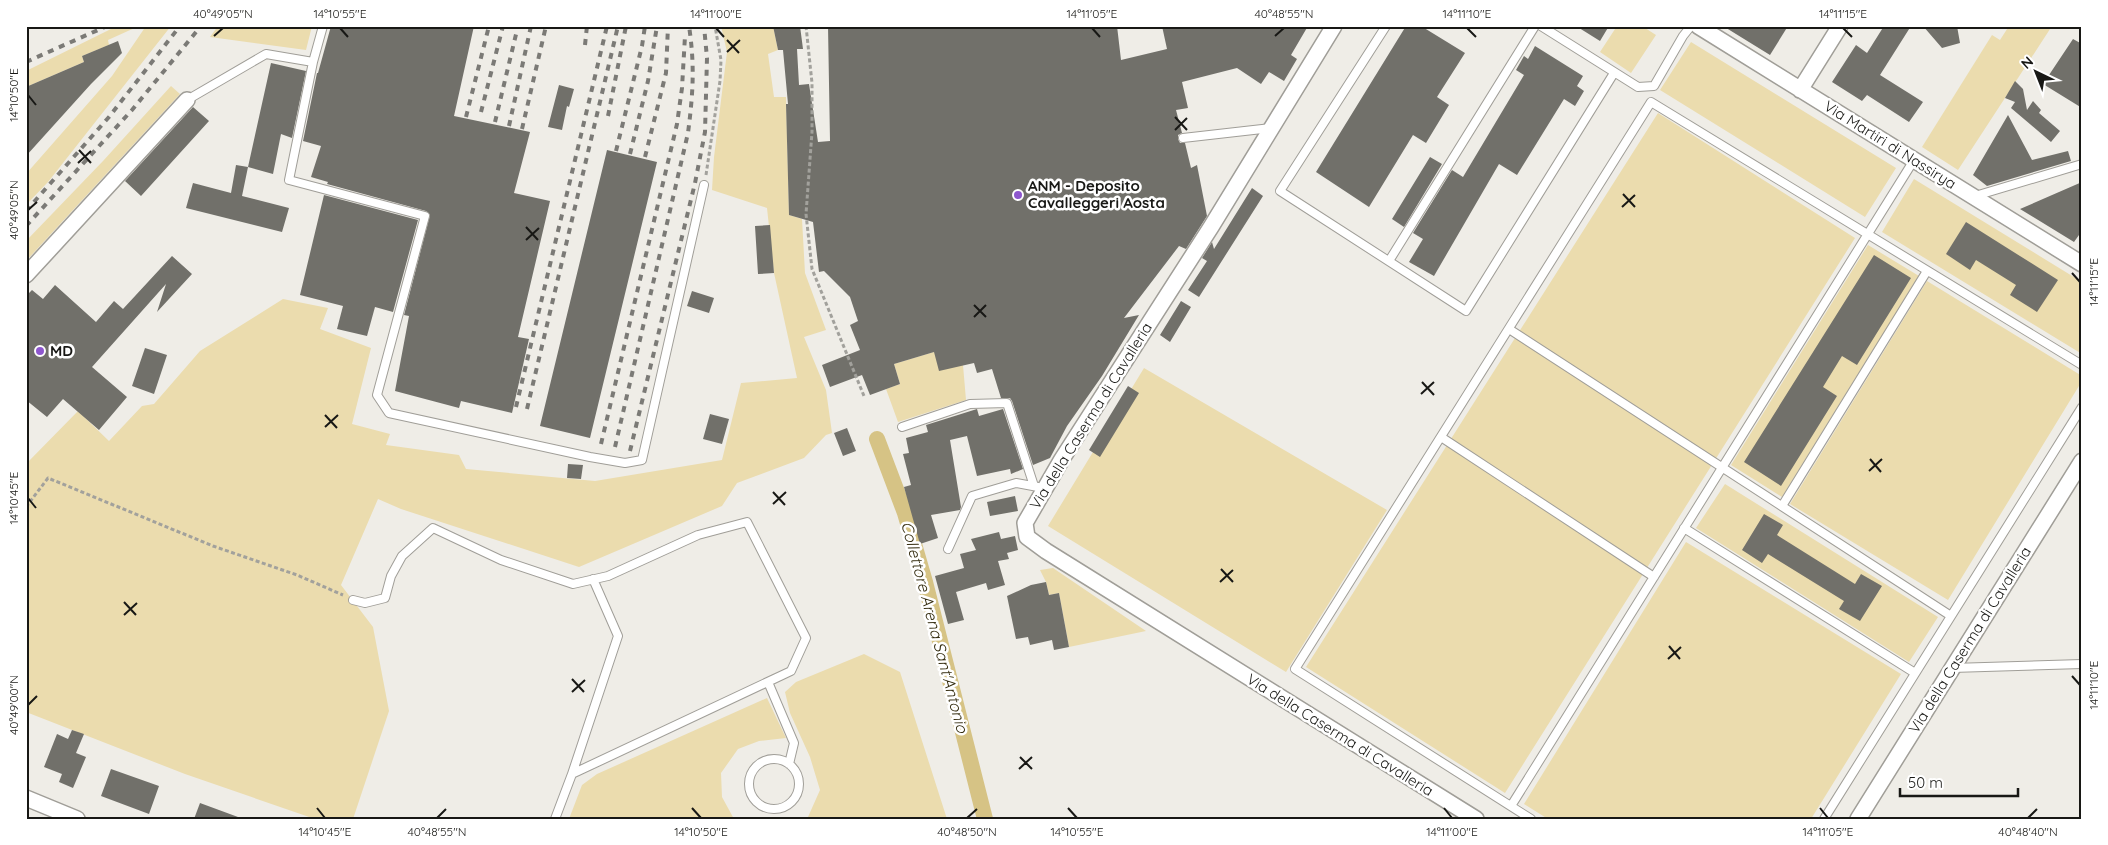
<svg xmlns="http://www.w3.org/2000/svg" width="2108" height="845" viewBox="0 0 2108 845" font-family="Quicksand,sans-serif">
<style>
.green{fill:#ebdcae}
.lines{fill:none;stroke-linecap:round;stroke-linejoin:round}
.canal{stroke:#d6c385;stroke-width:16}
.building{fill:#71706a}
.service-casing{stroke:#a09e98;stroke-width:10}
.minor-casing{stroke:#a09e98;stroke-width:18}
.path{stroke:#a2a19c;stroke-width:3;stroke-dasharray:4 2.5;stroke-linecap:butt}
.service{stroke:#fff;stroke-width:8}
.minor{stroke:#fff;stroke-width:15}
.rail{stroke:#7b7a76;stroke-width:4;stroke-dasharray:6 6;stroke-linecap:butt}
.ticks{fill:none;stroke:#181815;stroke-width:2}
.poi-dot{fill:#8e57ce;stroke:#fff;stroke-width:2}
.labels{text-anchor:middle;stroke-width:5;stroke-linejoin:round;paint-order:stroke}
.street-label{font-size:15px;fill:#181815;stroke:#fff}
.poi-label{font-size:15px;font-weight:bold;fill:#181815;stroke:#fff;text-anchor:start}
.water-label{font-size:16px;font-style:italic;fill:#342c0f;stroke:#fff}
.neatline{fill:none;stroke:#181815;stroke-width:2}
.ticks-label{font-size:12px;text-anchor:middle;fill:#181815}
</style>
<rect width="100%" height="100%" fill="#efede7"/>
<path class="green" d="M117 26H139L108 40 109 45 82 56 84 62 26 87V71Z
M146 26H171L48 182 26 205V174L112 76Z
M218 26H312L306 50 210 37Z
M721 26H773L778 50 768 54 774 97H786L789 215 802 219 805 273 826 330 804 337 826 390 832 433 826 435 804 458 737 483 722 506 579 567 401 509 378 499 341 585 373 627 389 711 353 819H315L185 774 26 712V464L78 411 109 441 142 406 154 404 200 351 283 299 328 308 320 329 371 348 352 424 390 434 386 445 459 455 466 469 595 481 722 460 741 383 797 378 774 273 767 208 712 190 714 157 727 52Z
M1617 26H1642L1656 35 1631 73 1600 52Z
M2009 26H2052L1958 170 1922 147 1992 35 2000 40Z
M1691 42 1896 168 1865 217 1660 90Z
M171 86 180 94 26 261V241L103 161Z
M1658 113 1855 238 1505 793 1306 667Z
M1914 179 2082 282V354L1882 232Z
M1868 245 1919 276 1782 497 1731 465Z
M1927 281 2082 376V381L1948 600 1790 504Z
M937 351 963 365 966 400 898 422 886 389 900 384 894 364Z
M1144 368 1387 510 1286 672 1048 526Z
M1725 484 1938 617 1909 662 1696 528Z
M1686 542 1901 674 1811 819H1548L1524 804Z
M1053 568 1146 631 1069 647 1059 593 1049 595 1046 582 1040 570Z
M864 654 900 672 947 819H804L808 817 820 790 810 757 790 713 785 692 796 682Z
M767 698 786 738 759 741 738 749 721 773 722 797 734 819H569L582 785 597 774Z"/>
<g class="lines">
<path class="canal" d="M877 439 905 513 925 582 985 819"/>
</g>
<path class="building" d="M331 26H474L454 116 530 132 514 193 550 201 518 337 529 339 512 413 461 401 459 408 395 391 409 316 404 315 430 215 426 211 327 184 328 182 311 177 321 146 303 141 317 73H318Z
M773 26H800L803 49H797L799 85 809 84 818 142 830 141 828 26H1117L1121 60 1167 49 1162 26H1308L1291 55 1297 59 1284 81 1269 72 1261 84 1237 68 1182 82 1188 108 1176 110 1182 133 1178 135V139L1180 143H1185L1191 168 1197 165 1207 216 1186 249 1179 246 1124 318 1139 315 1102 376 1067 426 1050 458 1033 465 1012 401 1010 398H1001L992 369 977 373 974 363 939 371 934 352 894 364 900 384 870 395 862 375 830 387 822 365 860 350 850 325 858 321 850 297 824 271 819 272 813 222 789 215 786 104H788L783 50H778Z
M1406 26H1421L1465 53 1437 97 1449 105 1426 143 1413 135 1369 207 1316 172Z
M1576 26H1609L1600 41Z
M1723 26H1788L1770 55Z
M1884 26H1911L1880 75 1923 102 1909 122 1867 95 1862 101 1832 82 1856 45 1867 53Z
M1923 26H1957L1960 43 1942 48Z
M2073 39 2082 44V108L2043 84Z
M118 41 122 53 91 84 26 156V87L84 62 82 56Z
M1535 46 1583 76 1577 86 1584 91 1575 106 1564 99 1517 175 1499 164 1434 276 1409 262 1423 239 1413 233 1452 170 1463 177 1524 75 1516 70 1524 56 1528 59Z
M271 63 306 71 292 138 281 134 273 174 248 167Z
M2015 81 2023 89 2027 110 2033 101 2041 110 2039 113 2060 131 2051 142 2011 108 2015 102 2005 98Z
M559 85 574 89 569 107 567 106 562 130 548 127Z
M193 107 209 121 141 196 125 181Z
M2008 115 2032 160 2068 151 2071 161 1987 186 1973 175Z
M607 150 657 162 590 438 540 426Z
M1430 157 1442 164 1404 227 1392 219Z
M236 165 248 167 242 196 289 208 282 232 186 208 193 183 231 193Z
M2082 182V234L2079 235 2074 242 2020 209Z
M1252 188 1263 196 1199 297 1188 290 1207 261 1202 258 1212 242 1214 249Z
M324 195 418 220 393 312 375 307 367 336 337 329 343 306 300 295Z
M1966 222 2058 280 2037 312 2010 295 2016 285 1976 260 1970 270 1946 254Z
M770 225 774 273 758 274 755 226Z
M1874 255 1911 278 1857 365 1842 356 1823 387 1837 396 1781 486 1744 462Z
M172 256 192 274 157 312 166 284 92 367 127 397 99 430 63 399 47 417 26 400V296L32 290 43 299 55 285 96 322 114 301 123 309Z
M692 291 714 298 709 313 687 306Z
M1181 301 1191 307 1170 342 1160 335Z
M145 348 167 355 154 394 132 386Z
M1128 386 1139 393 1100 457 1089 450Z
M977 409 979 416 1003 409 1023 469 1011 474 1010 469 977 476 967 436 950 440 961 507 960 510 931 515 938 538 920 544 904 487 911 485 903 454 909 453 906 438 928 432 926 425Z
M710 414 729 419 722 444 703 439Z
M847 428 856 451 843 456 834 433Z
M568 464 583 465 581 479 567 478Z
M1015 496 1018 511 990 516 987 502Z
M1764 514 1783 525 1777 535 1855 584 1861 574 1882 586 1860 621 1839 609 1844 601 1768 554 1762 563 1742 550Z
M999 532 1001 539 1015 536 1018 550 1007 553 1009 559 998 561 1005 585 988 590 986 583 956 592 964 620 948 624 935 576 964 568 960 554 976 550 971 539Z
M1046 582 1049 595 1059 593 1069 647 1054 650 1052 640 1030 645 1028 637 1016 639 1007 596 1031 585Z
M72 730 84 734 76 753 86 757 73 788 59 782 62 774 44 767 57 734 68 739Z
M111 769 159 786 149 814 101 796Z
M200 803 238 817V819H194Z"/>
<g class="lines">
<defs>
<path id="service" d="M1386 26 1280 191 1466 311 1614 73
M1541 26 1638 87 1654 86 1683 36 1691 26
M313 62 323 26
M187 100 266 54 313 62 289 180 425 216 377 395 389 413 590 457 625 463 642 460 704 185
M1183 138 1271 128
M1975 196 2082 164
M1389 261 1535 26
M1509 329 1951 616
M902 427 970 404 1007 403 1034 486
M1441 437 1654 577
M1782 506 1927 271
M1684 528 1915 673
M948 549 972 496 1016 483 1038 487
M353 600 365 603 385 598 391 576 402 556 433 528 501 560 573 584 608 576 698 535 747 522 806 638 791 671 572 774 555 819
M1952 668 2082 664
M768 682 794 743 789 764
M749 784a25 25 0 1 1 50 0a25 25 0 1 1-50 0Z
M572 774 618 636 593 579
M1511 806 1914 160
M1531 819 1295 669 1651 102 2082 365
M1824 819 2082 407"/>
<path id="minor" d="M1334 26 1211 227 1062 459 1025 523 1027 537 1046 551 1476 819
M1698 26 2082 264
M1800 90 1840 26
M26 275 187 100
M26 798 77 819
M1858 819 2082 461"/>
</defs>
<use href="#service" class="service-casing"/>
<use href="#minor" class="minor-casing"/>
<path class="path" d="M806 26 812 83V132L806 214 812 269 864 396
M706 175 720 81 721 60 715 26
M26 507 48 478 213 546 297 575 343 595"/>
<use href="#service" class="service"/>
<use href="#minor" class="minor"/>
<path class="rail" d="M585 45 587 26
M26 62 107 26
M481 112 503 26
M608 116 626 26
M466 117 489 26
M495 122 518 26
M509 126 531 26
M522 129 546 26
M616 151 642 46 645 26
M630 154 648 81 657 26
M645 157 666 73 668 26
M26 211 109 117 180 26
M26 226 132 110 201 26
M516 407 607 26
M527 409 618 26
M601 444 677 124 682 88 685 36
M615 447 688 133C693 94 695 66 689 26
M630 451 695 183 705 132 707 58 704 26"/>
</g>
<path class="ticks" d="M340 28 348 37M716 28 724 37M1092 28 1100 37M1467 28 1476 37M1843 28 1852 37M214 36 223 28M1275 36 1284 28M727 40 739 53M727 52 740 40M28 95 36 105M1175 117 1187 130M1175 130 1187 118M79 150 91 163M78 163 91 151M1623 194 1635 207M1622 207 1635 195M28 210 37 202M526 227 538 240M526 240 539 228M2072 273 2080 282M974 305 986 317M974 317 986 305M1422 382 1434 395M1421 394 1434 382M325 415 337 428M325 427 338 415M1870 459 1881 472M1869 471 1882 459M773 492 785 505M28 498 36 508M773 504 786 492M1221 569 1233 582M1220 582 1233 570M124 602 136 615M124 615 137 603M1669 646 1680 659M1668 659 1681 647M2072 676 2080 685M572 679 584 692M572 692 585 680M28 705 37 696M1020 757 1032 769M1019 769 1032 757M317 808 325 818M692 808 701 818M1068 808 1077 818M1444 808 1452 818M1820 808 1828 818M437 818 446 809M967 818 977 809M2028 818 2037 809"/>
<g class="poi-dot">
<circle cx="1018" cy="195" r="5"/>
<circle cx="40" cy="351" r="5"/>
</g>
<g class="labels">
<g class="street-label">
<text transform="translate(1890 145) rotate(32)" y="5">Via Martiri di Nassirya</text>
<text transform="translate(1091 416) rotate(-58)" y="5">Via della Caserma di Cavalleria</text>
<text transform="translate(1970 640) rotate(-58)" y="5">Via della Caserma di Cavalleria</text>
<text transform="translate(1340 735) rotate(32)" y="5">Via della Caserma di Cavalleria</text>
</g>
<g class="poi-label">
<text x="1028" y="191">ANM - Deposito<tspan x="1028" dy="17">Cavalleggeri Aosta</tspan></text>
<text x="50" y="356">MD</text>
</g>
<g class="water-label">
<text transform="translate(935 627) rotate(75)" y="6">Collettore Arena Sant'Antonio</text>
</g>
</g>
<rect width="2108" height="845" fill="none" stroke="#ffffff" stroke-width="55"/>
<g transform="translate(2036 72) rotate(317)" stroke="#ffffff" stroke-width="4" paint-order="stroke">
<path d="M0-4L9 19L0 12L-9 19Z" fill="#181815"/>
<text y="-8" font-size="14" font-weight="bold" text-anchor="middle" fill="#181815">N</text>
</g>
<path d="M1900 788v8h118v-8" fill="none" stroke="#181815" stroke-width="2.5"/>
<text x="1908" y="788" font-size="15" fill="#181815" stroke="#ffffff" stroke-width="4" paint-order="stroke">50 m</text>
<rect x="28" y="28" width="2052" height="790" class="neatline"/>
<g class="ticks-label">
<text x="223" y="18">40°49'05"N</text>
<text x="340" y="18">14°10'55"E</text>
<text x="716" y="18">14°11'00"E</text>
<text x="1092" y="18">14°11'05"E</text>
<text x="1284" y="18">40°48'55"N</text>
<text x="1467" y="18">14°11'10"E</text>
<text x="1843" y="18">14°11'15"E</text>
<text transform="translate(14 95) rotate(-90)" y="4">14°10'50"E</text>
<text transform="translate(14 210) rotate(-90)" y="4">40°49'05"N</text>
<text transform="translate(2094 282) rotate(-90)" y="4">14°11'15"E</text>
<text transform="translate(14 498) rotate(-90)" y="4">14°10'45"E</text>
<text transform="translate(2094 685) rotate(-90)" y="4">14°11'10"E</text>
<text transform="translate(14 705) rotate(-90)" y="4">40°49'00"N</text>
<text x="325" y="836">14°10'45"E</text>
<text x="437" y="836">40°48'55"N</text>
<text x="701" y="836">14°10'50"E</text>
<text x="967" y="836">40°48'50"N</text>
<text x="1077" y="836">14°10'55"E</text>
<text x="1452" y="836">14°11'00"E</text>
<text x="1828" y="836">14°11'05"E</text>
<text x="2028" y="836">40°48'40"N</text>
</g>
</svg>
